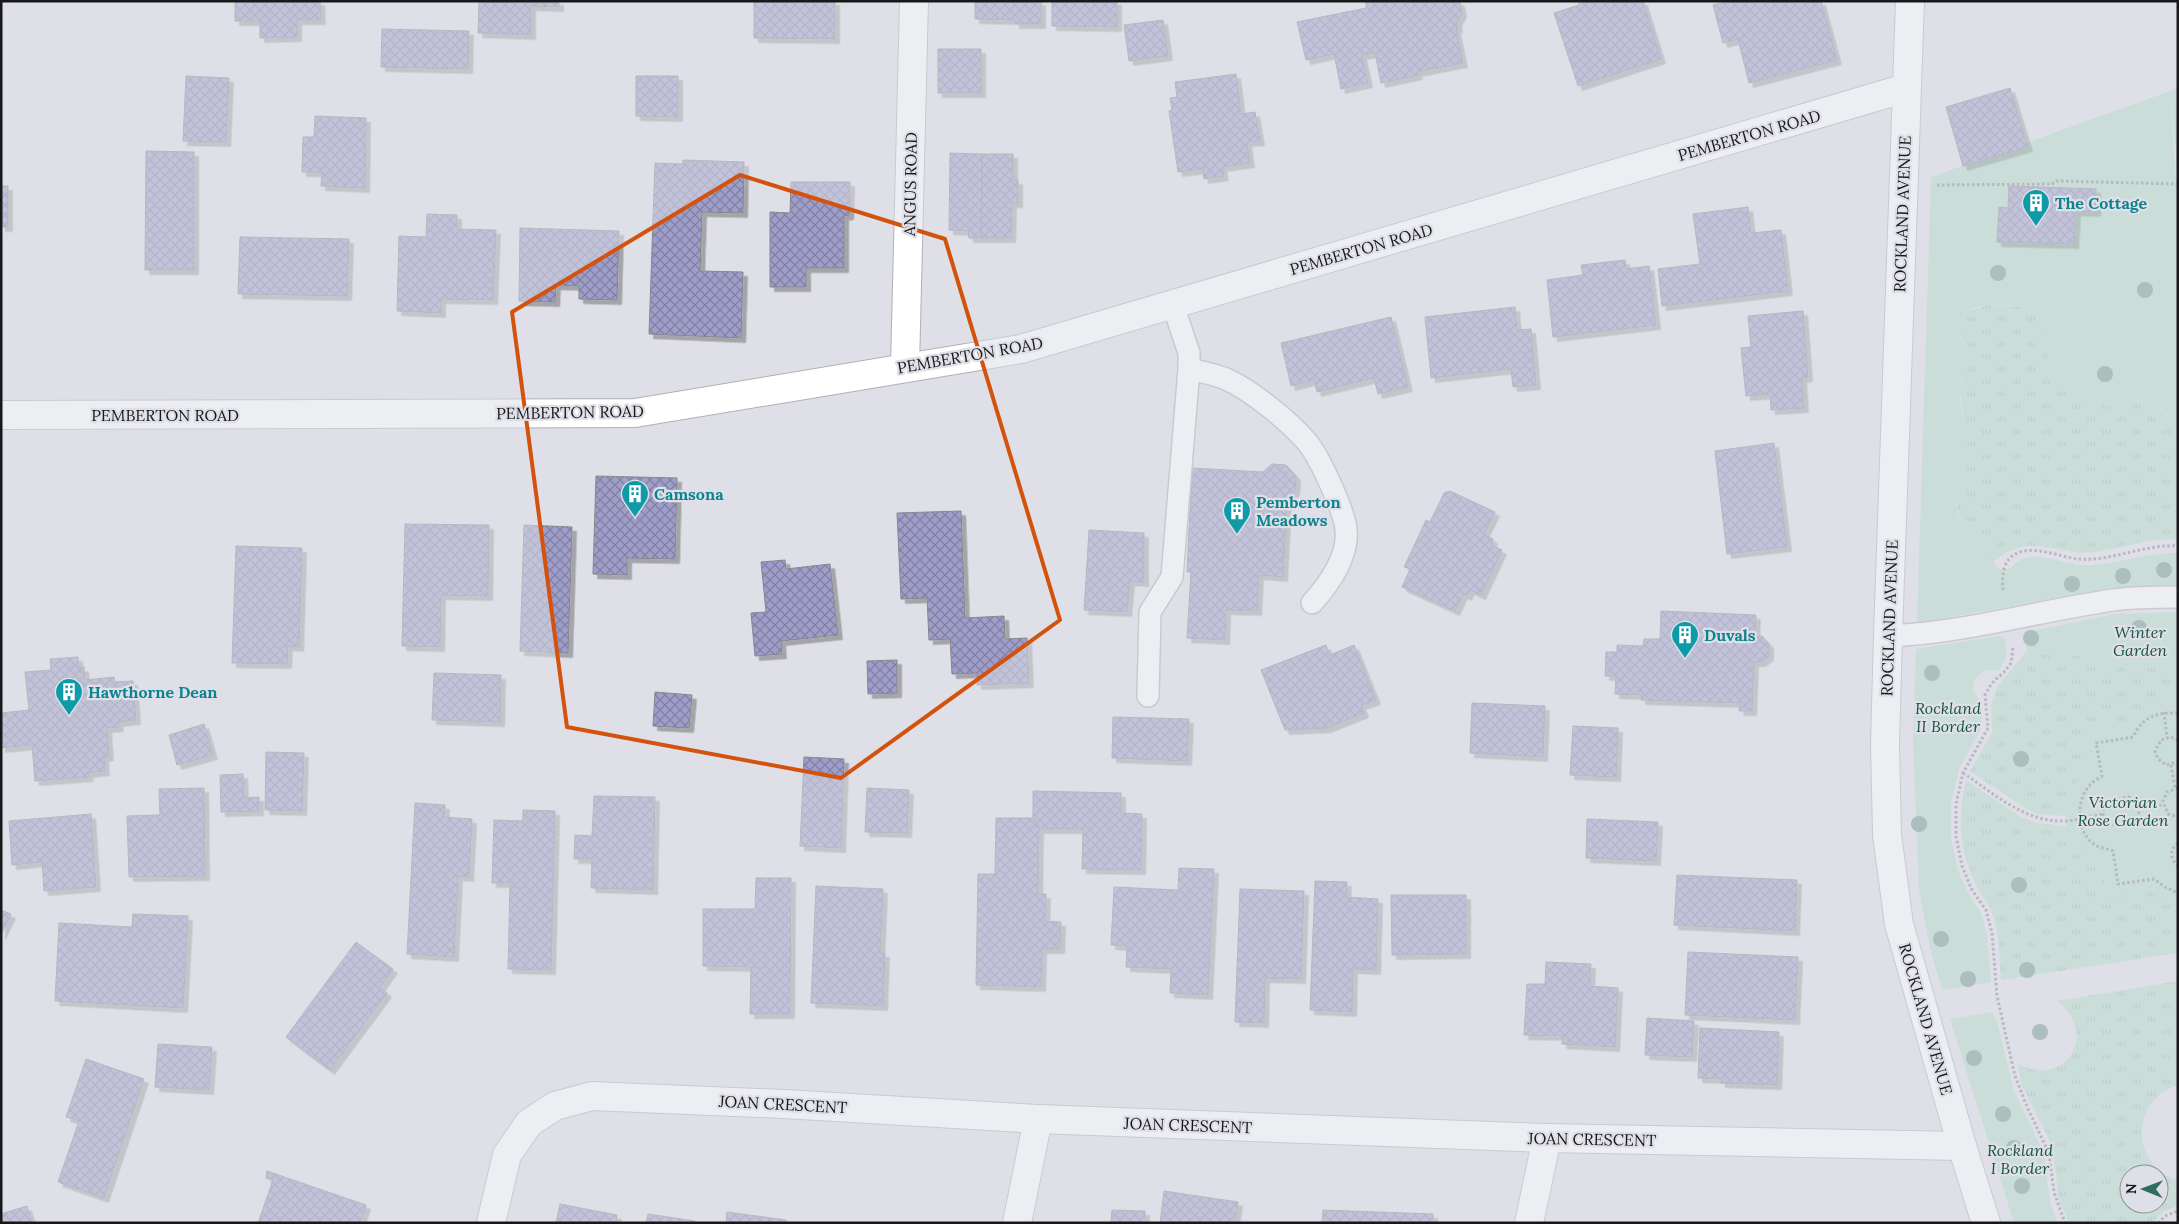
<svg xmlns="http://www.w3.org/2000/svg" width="2179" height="1224" viewBox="0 0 2179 1224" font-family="Lora,serif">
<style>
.grass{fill:url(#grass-tufts);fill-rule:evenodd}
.garden{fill:#b2d9c6}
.building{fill:url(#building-cross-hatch);stroke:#87878e;filter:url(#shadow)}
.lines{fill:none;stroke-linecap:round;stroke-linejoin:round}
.lane-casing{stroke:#b0b0b7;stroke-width:24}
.street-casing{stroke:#b0b0b7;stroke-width:30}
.secondary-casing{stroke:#b0b0b7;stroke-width:30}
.path{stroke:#8a8a8f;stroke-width:3;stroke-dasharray:2.5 2.5;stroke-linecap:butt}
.lane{stroke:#fff;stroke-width:21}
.street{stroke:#fff;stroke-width:28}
.secondary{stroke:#fff;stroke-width:28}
.tree{fill:#6f948a}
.marked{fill:none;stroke:#d3520d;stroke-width:4;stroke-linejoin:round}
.labels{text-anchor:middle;stroke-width:4.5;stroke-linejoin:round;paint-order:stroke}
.street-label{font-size:16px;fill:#18181a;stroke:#dfe0e7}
.culture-label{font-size:16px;font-weight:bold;fill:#0d838f;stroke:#dfe0e7;text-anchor:start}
.park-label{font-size:16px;font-style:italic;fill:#14553e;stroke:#dfe0e7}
</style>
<defs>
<pattern id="grass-tufts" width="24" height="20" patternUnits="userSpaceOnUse" patternTransform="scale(1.25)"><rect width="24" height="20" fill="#b2d9c6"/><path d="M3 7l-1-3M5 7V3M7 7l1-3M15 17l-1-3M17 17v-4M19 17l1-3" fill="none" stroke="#98baaa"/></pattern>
<pattern id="building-cross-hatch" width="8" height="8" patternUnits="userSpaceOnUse" patternTransform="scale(1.25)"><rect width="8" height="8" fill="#9f9eca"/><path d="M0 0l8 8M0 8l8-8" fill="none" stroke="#8180a3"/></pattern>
<filter id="shadow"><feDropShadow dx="4.5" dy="4.5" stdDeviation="0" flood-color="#0004"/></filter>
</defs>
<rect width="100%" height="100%" fill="#dfe0e7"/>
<path class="grass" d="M2178 88V177L2170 91Z
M1988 305 2034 308 2042 328 2124 406C2154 392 2157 408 2178 424V539L2153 540 2097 552 2079 553 2040 546H2024L2005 553 1994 562 1969 535 1962 524 1957 510V496L1966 476 1964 422 1960 391 1964 361 1959 327 1962 318 1968 311Z
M2178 647V953L2001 980C1999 957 2000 930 1990 908 1986 900 1980 893 1976 885 1959 849 1957 819 1966 780L2021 817 2035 823 2066 826V816L2037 814 2025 808 1970 771 1992 733 1991 705 1997 687 2026 652 2099 657 2131 671 2167 664Z
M2178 981V1085C2130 1100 2130 1166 2178 1180V1206L2164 1211 2152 1223H2069L2059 1200 2053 1152 2049 1139 2022 1086 2017 1063C2064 1090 2101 1034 2057 1001ZM2129 1174H2159V1204H2129Z"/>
<path class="garden" d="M2170 91 2178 209V424C2168 416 2161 404 2148 401 2138 399 2132 404 2123 406 2093 411 2066 395 2052 370 2046 359 2046 342 2042 329 2040 322 2037 315 2034 308 2016 307 1981 300 1967 312 1953 324 1963 345 1964 360 1964 370 1960 380 1960 390 1959 409 1967 428 1968 447 1968 455 1967 465 1966 474 1965 487 1955 496 1957 510 1962 536 1988 548 1998 569H2010C2027 545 2057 563 2081 565 2114 567 2142 552 2177 553L2178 585 2113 588 1917 623 1931 177Z
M2178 612V647L2168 664 2131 671 2099 657 2026 652 2027 632 2115 614Z
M2000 636 2005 639C2008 651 2006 662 1998 671L1984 670 1975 679 1973 689 1981 704 1982 727 1959 769 1951 803V837L1957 868 1968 893 1981 913 1987 934 1991 982 1942 990 1930 948 1919 890 1913 743 1916 649Z
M2165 683 2168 701 2178 702V903L2163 899 2151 892 2106 898 2101 861C2060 840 2054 801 2087 769L2082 732 2127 725 2145 707 2157 703 2153 685Z
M1992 1012 1997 1021 2014 1091 2044 1153 2050 1202 2058 1223H2014L1950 1019Z"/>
<path class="building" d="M235 1H320L321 20H297V37L260 38V21H235Z
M479 1H559V7L531 6V35L478 33Z
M754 1H835V39L754 38Z
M975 1H1041V24H1015V20L975 19Z
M1052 1H1117V27L1052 26Z
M1369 1H1458L1460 3 1462 13 1457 22 1458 28 1456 29 1463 63 1417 72 1418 75 1381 83 1375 53 1362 55 1368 83 1341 89 1334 54 1306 60 1297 22 1366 8V2Z
M1578 1H1643L1661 59 1578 86 1554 13 1579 5Z
M1729 1H1821L1837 60 1749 83 1738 39 1723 43 1713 5Z
M1163 20 1168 56 1129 61 1124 25Z
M382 29 469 31 468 69 381 67Z
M938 49H981V93H938Z
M1236 74 1241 114 1255 112 1260 141 1247 142 1250 163 1222 167 1224 176 1204 179 1203 169 1178 172 1169 111 1172 110 1170 98 1177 97 1175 82Z
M186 76 229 78 226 142 183 141Z
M636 76H678V117L636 116Z
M2010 88 2028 147 1963 166 1946 107Z
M315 116 366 118 365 188 321 186 322 172H302L303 137H314Z
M146 151 194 152V270H145Z
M950 153 982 154 981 238H969L968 231 949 230Z
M982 154H1013V180H1018V203H1012L1011 238H981Z
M683 160 744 162 743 213 702 212 700 271 743 272 741 338 649 334 655 163 683 164Z
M791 182H850L849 215 844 216V268H806V287H770V212L790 213Z
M1 186H8V227H1Z
M2009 186 2096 189V212L2076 211 2074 244 1997 242 1999 207 2008 208Z
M1748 207 1751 233 1781 230 1788 291 1662 306 1658 269 1700 264 1693 214Z
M427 214 457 215V229L496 230 493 300 441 299V313L397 311 399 236 426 237Z
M520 228 619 231 617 300 579 299V286L556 285 555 302 519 301Z
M240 237 349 239 347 296 238 294Z
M1625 260 1626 269 1649 266 1656 325 1553 337 1547 280 1583 275 1581 265Z
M1515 307 1517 330 1531 329 1536 385 1513 387 1511 369 1431 378 1425 317Z
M1803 311 1808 377 1802 378 1804 408 1771 410 1770 394 1746 396 1741 348 1751 347 1748 316Z
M1391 317 1408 387 1378 394 1374 378 1317 392 1314 380 1291 386 1281 343Z
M1774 443 1787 547 1727 554 1715 451Z
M1272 464 1286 465 1296 476 1295 491 1287 498 1283 577 1259 575 1257 611 1226 610 1225 640 1187 638 1191 572H1187L1192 468 1263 472Z
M596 476 677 478 675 559 627 558V575L593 574Z
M1450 491 1495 512 1484 534 1493 539 1491 545 1502 550 1481 595 1470 590 1467 596 1463 594 1455 611 1402 587 1410 569 1404 567 1426 520 1430 522 1444 493Z
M961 511 965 618 1004 616 1005 639 1027 638 1029 683 977 685V673L952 674 950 639 929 640 927 598 901 599 897 513Z
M405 524 489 525 488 596 441 595 440 647 402 646Z
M524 525 572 527 568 653 520 651Z
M1089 530 1144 533V582L1130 581 1127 612 1084 610Z
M236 546 302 548 299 647 288 646 287 664 232 663Z
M785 560 786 569 830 564 838 635 781 641 782 654 755 656 751 613 766 612 761 562Z
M1661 611 1756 615 1755 636H1762L1769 644V656L1761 662H1754L1752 711H1739L1740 703 1641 700V695L1615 694 1616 676H1605L1606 652H1617V645L1643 646 1644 639H1660Z
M1326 645 1330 655 1354 645 1376 700 1361 705 1364 713 1327 728 1285 730 1261 670Z
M78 657 79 668 84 667 85 680 114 677 115 682 133 681 136 720 118 722 119 727 107 728 109 756 104 757 105 771 88 773 89 777 35 781 32 745 1 748V713L29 710 25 672 51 670 50 659Z
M897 660V693L868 694 867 661Z
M434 673 501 675 500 722 432 720Z
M655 692 692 695 689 728 653 726Z
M1472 703 1545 706 1543 757 1470 753Z
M1113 717 1189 719 1187 761 1112 758Z
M204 724 213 755 177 765 169 735Z
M1573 726 1618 728 1616 777 1570 775Z
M266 752 304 753 302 811 265 810Z
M804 757 844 759 841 848 800 846Z
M243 774 244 798 259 797V811L221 812 220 775Z
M204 788 205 876 129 877 127 816 160 815 159 789Z
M867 788 909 790 907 833 865 832Z
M1033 791 1121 793V813L1142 814 1141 870 1082 869 1083 829H1039L1033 818Z
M594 796 655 797 653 890 591 888 592 859H574L575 835 592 836Z
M415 803 445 805 444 817 472 819 469 877 458 876 454 957 407 954Z
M523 810 555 811 551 970 508 969 510 883H492L494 820 523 821Z
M91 814 96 887 44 891 42 862 12 865 9 821Z
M996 818H1033L1039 829 1038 894H1046L1045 921 1061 922 1060 949H1042L1041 987 976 985 978 874H995Z
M1587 819 1658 822 1656 861 1586 858Z
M1179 868 1214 869 1208 995 1170 993 1171 969 1126 967 1127 946 1111 945 1114 887 1178 890Z
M1677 875 1797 880 1795 931 1674 925Z
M756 878H791L790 1014H750L751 967 703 966V909H755Z
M1315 881 1347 882 1346 897 1378 899 1376 970 1353 969 1352 1012 1310 1010Z
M816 886 883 889 880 953H885L883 1006 811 1003Z
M1240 889 1304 891 1301 979 1265 978 1264 1023 1235 1022Z
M1391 895H1466V954L1392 955Z
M1 910 11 914 1 935Z
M133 914 188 916 183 1008 55 1001 59 923 132 927Z
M356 942 393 969 380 987 387 993 330 1070 286 1037Z
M1688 952 1798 957 1795 1020 1685 1015Z
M1546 962 1591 964 1590 986 1618 988 1615 1047 1562 1044 1563 1036 1524 1035 1527 984H1545Z
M1647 1018 1694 1021 1692 1057 1645 1055Z
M1700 1028 1779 1032 1777 1085 1721 1083V1079L1698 1078Z
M158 1044 212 1047 209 1090 155 1087Z
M86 1059 144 1079 104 1198 58 1182 79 1121 66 1117Z
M267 1171 366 1205 360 1223H258L273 1180 266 1178Z
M1164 1191 1238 1202 1235 1223H1160Z
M560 1204 617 1215 616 1223H556Z
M27 1206 32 1223H1V1214Z
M1112 1210 1145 1211V1223H1111Z
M1323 1210 1433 1214V1223H1322Z
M727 1212 786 1220V1223H726Z
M648 1214 695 1221V1223H646Z"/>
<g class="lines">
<defs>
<path id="lane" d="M1173 305 1189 353V369C1201 372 1215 374 1226 379 1251 390 1289 421 1307 442 1319 456 1344 510 1346 529 1349 556 1329 584 1312 603
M1888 636C1964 633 2038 611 2113 600 2134 597 2157 597 2178 597
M1148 696 1150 612 1172 577 1189 369"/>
<path id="street" d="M905 367 914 1
M1 415 635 413 1021 349 1906 88
M491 1223 507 1155 529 1123 555 1106 592 1096 784 1104 1038 1119 1547 1138 1962 1146
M1017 1223 1038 1119
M1529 1223 1547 1138"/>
<path id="secondary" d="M1910 1 1888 636 1885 744 1887 835 1899 924 1962 1146 1986 1223"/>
</defs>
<use href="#lane" class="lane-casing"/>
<use href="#street" class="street-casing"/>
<use href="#secondary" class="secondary-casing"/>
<path class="path" d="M1937 185 2052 184 2056 181 2178 184
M2003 590C2002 580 2002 565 2011 557 2028 542 2059 557 2078 559 2112 562 2142 544 2178 546
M2013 648 2011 663 2004 672 1992 683 1985 695 1988 728 1963 773 1956 804V836L1962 866 1972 890 1986 910 1992 933 1997 996 2015 1076 2028 1109 2049 1153 2054 1192 2065 1223
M2164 712 2167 737
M2178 713C2157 712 2142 717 2133 737L2096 743 2102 776C2098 779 2092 782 2089 786 2075 803 2076 834 2097 846 2101 848 2108 849 2113 851L2118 884 2154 879 2165 887 2178 893
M2178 740 2170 737 2161 740 2155 751 2158 759 2166 765 2178 762
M2171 765 2175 788
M1963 773C1995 794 2025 823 2066 821 2078 820 2091 816 2104 814
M2178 788 2167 792 2163 801 2168 814 2178 817
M2128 797C2155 808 2128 834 2108 822 2092 805 2117 799 2128 797Z
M2139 808 2163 805
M2178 843C2169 850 2170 859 2178 866
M2158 1223 2165 1216 2178 1211"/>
<use href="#lane" class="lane"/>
<use href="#street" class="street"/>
<use href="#secondary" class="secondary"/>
</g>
<g class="tree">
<circle cx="1998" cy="273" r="8"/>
<circle cx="2145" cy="290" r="8"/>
<circle cx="2105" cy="374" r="8"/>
<circle cx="2164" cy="570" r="8"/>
<circle cx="2123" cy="576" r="8"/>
<circle cx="2072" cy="584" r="8"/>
<circle cx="2139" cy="628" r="8"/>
<circle cx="2031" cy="638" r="8"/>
<circle cx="1932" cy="673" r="8"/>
<circle cx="2021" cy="759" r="8"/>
<circle cx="1919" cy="824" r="8"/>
<circle cx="2019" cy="885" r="8"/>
<circle cx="1941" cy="939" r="8"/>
<circle cx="2027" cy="970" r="8"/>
<circle cx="1968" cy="979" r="8"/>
<circle cx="2040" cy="1032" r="8"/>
<circle cx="1974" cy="1058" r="8"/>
<circle cx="2003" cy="1114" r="8"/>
<circle cx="2014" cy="1148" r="8"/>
<circle cx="2022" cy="1186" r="8"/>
</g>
<path d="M0 0H2179V1224H0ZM740 175 945 239 1060 620 841 778 567 727 512 312Z" fill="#dfe0e7" fill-opacity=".55" fill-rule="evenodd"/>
<path class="marked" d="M740 175 945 239 1060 620 841 778 567 727 512 312Z"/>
<defs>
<symbol id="building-pin" viewBox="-11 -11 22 30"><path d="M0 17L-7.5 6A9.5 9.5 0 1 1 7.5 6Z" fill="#0f9aa8" stroke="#dfe0e7"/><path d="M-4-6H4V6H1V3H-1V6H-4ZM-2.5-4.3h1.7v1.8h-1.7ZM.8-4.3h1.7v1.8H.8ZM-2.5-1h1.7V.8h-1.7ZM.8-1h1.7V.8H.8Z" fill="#fff"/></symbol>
</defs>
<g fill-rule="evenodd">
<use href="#building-pin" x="2020" y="187" width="32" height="43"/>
<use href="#building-pin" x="619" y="478" width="32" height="43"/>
<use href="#building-pin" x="1221" y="495" width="32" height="43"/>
<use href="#building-pin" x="1669" y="619" width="32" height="43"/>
<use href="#building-pin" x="53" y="676" width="32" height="43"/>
</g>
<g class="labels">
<g class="street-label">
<text transform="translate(1749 135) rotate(-16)" y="6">PEMBERTON ROAD</text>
<text transform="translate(910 184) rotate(-89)" y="6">ANGUS ROAD</text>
<text transform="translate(1902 214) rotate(-88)" y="6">ROCKLAND AVENUE</text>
<text transform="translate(1361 249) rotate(-16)" y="6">PEMBERTON ROAD</text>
<text transform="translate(970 355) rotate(-10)" y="6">PEMBERTON ROAD</text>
<text transform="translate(570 412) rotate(-1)" y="6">PEMBERTON ROAD</text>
<text x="165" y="421">PEMBERTON ROAD</text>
<text transform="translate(1889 618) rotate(-88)" y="6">ROCKLAND AVENUE</text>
<text transform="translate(1926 1019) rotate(74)" y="6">ROCKLAND AVENUE</text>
<text transform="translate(783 1104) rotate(3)" y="6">JOAN CRESCENT</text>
<text transform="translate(1188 1125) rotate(2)" y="6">JOAN CRESCENT</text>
<text transform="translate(1592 1139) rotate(1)" y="6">JOAN CRESCENT</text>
</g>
<g class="culture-label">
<text x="2055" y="209">The Cottage</text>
<text x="654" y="500">Camsona</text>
<text x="1256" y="508">Pemberton<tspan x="1256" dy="18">Meadows</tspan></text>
<text x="1704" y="641">Duvals</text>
<text x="88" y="698">Hawthorne Dean</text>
</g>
<g class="park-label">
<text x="2140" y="638">Winter<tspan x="2140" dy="18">Garden</tspan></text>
<text x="1948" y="714">Rockland<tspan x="1948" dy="18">II Border</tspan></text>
<text x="2123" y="808">Victorian<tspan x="2123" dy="18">Rose Garden</tspan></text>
<text x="2020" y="1156">Rockland<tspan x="2020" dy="18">I Border</tspan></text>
</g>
</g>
<rect width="2179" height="1224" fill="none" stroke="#18181a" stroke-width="5"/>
<g transform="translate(2144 1189) rotate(271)"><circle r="24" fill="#dfe0e7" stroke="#8f9095"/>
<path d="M0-4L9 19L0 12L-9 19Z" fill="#2d6d5b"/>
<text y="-8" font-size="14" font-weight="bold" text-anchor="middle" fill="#18181a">N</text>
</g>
</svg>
